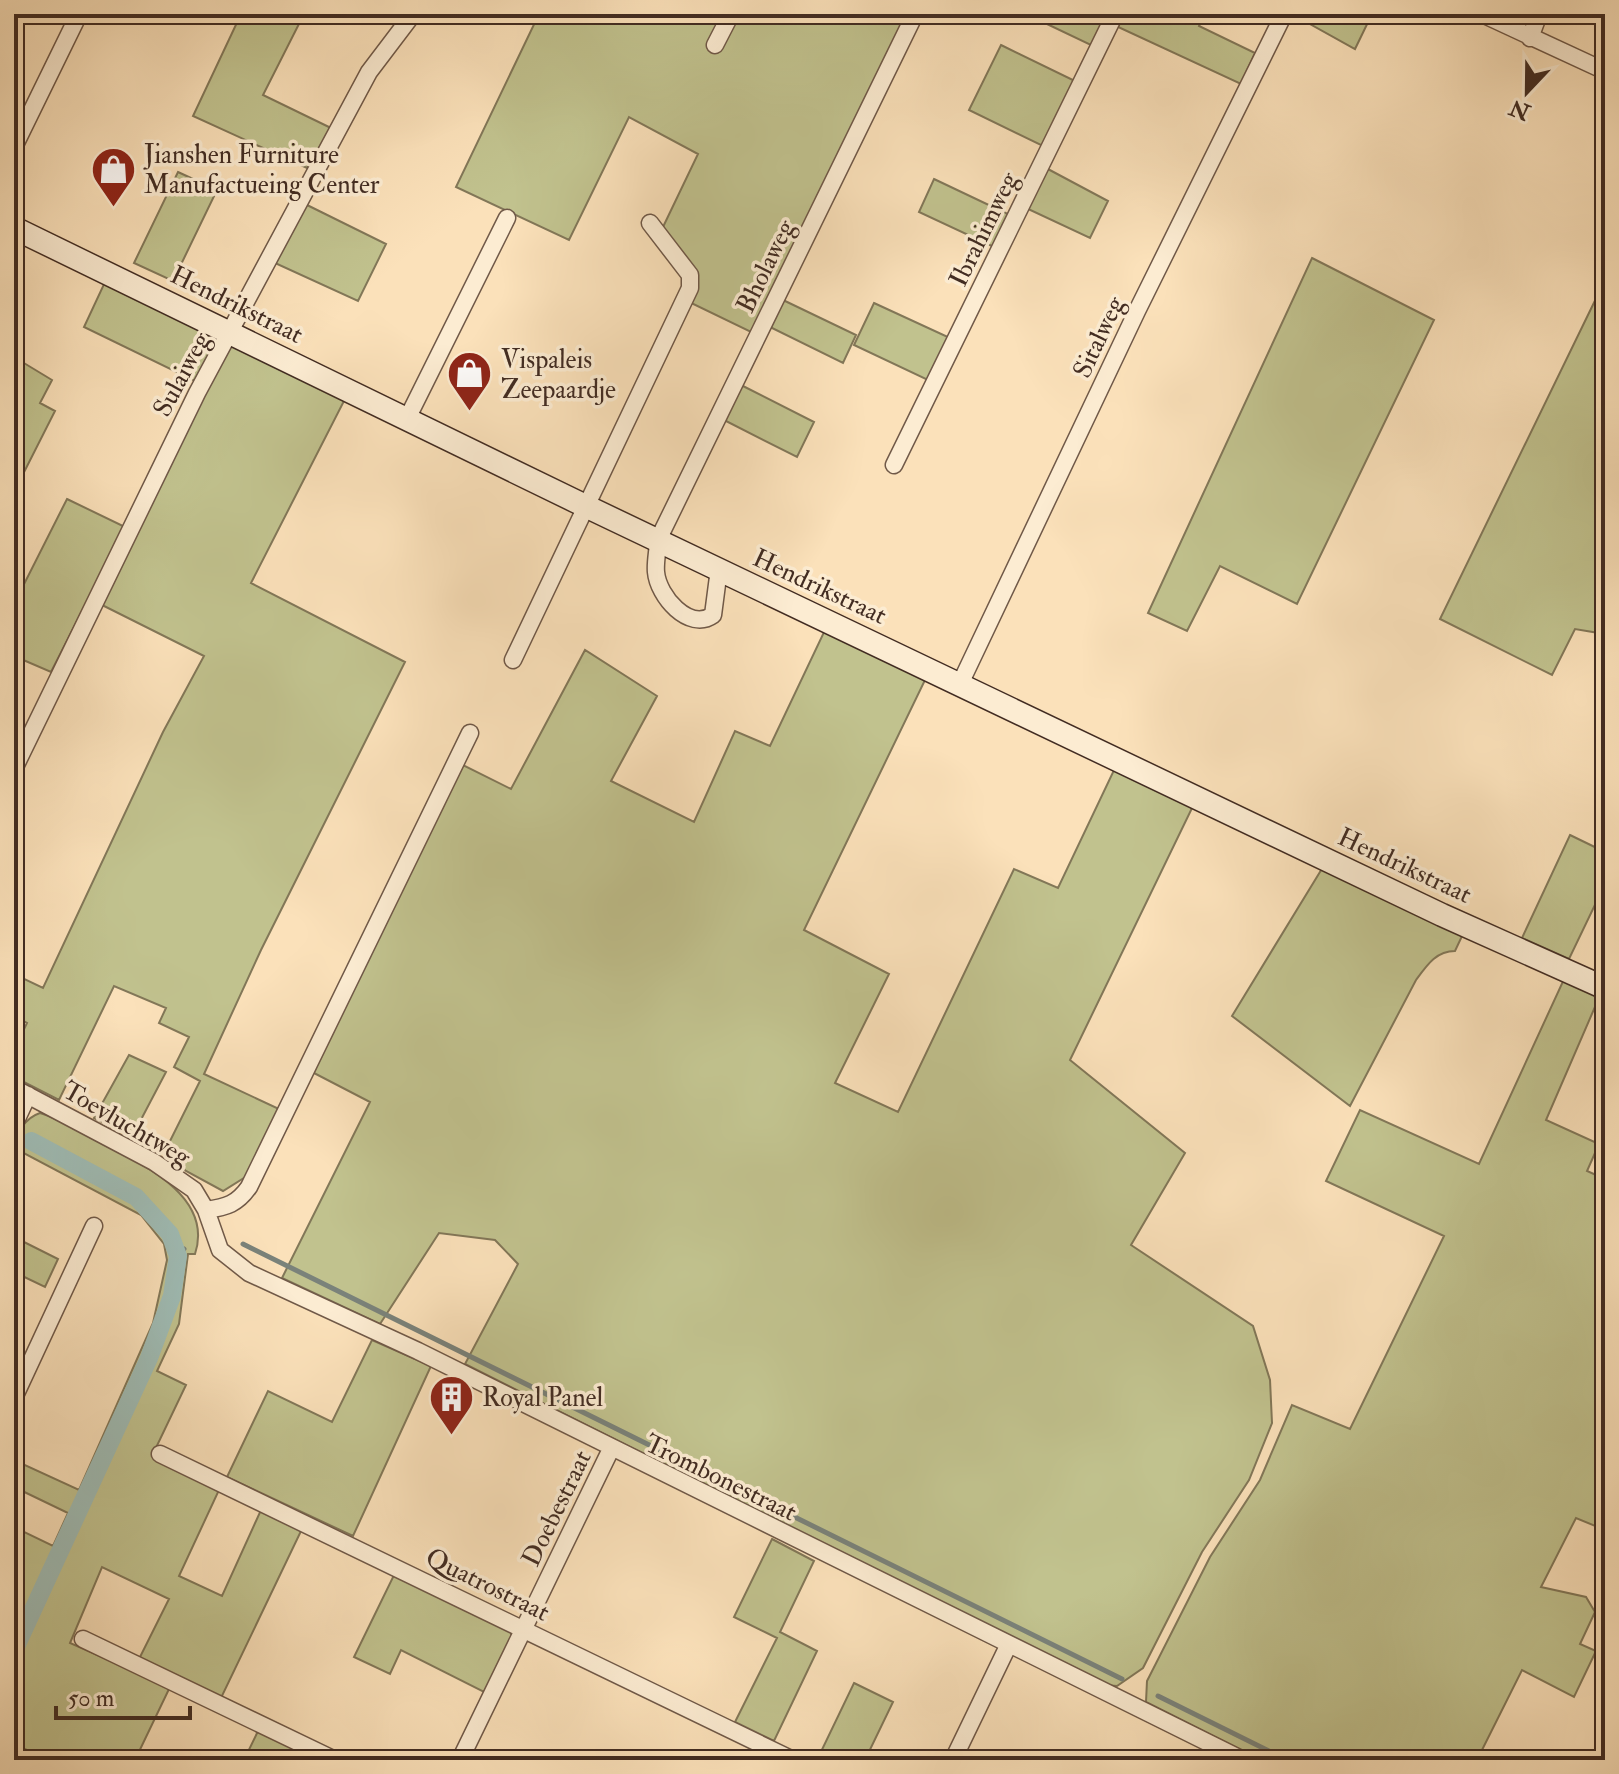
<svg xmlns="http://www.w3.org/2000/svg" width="1619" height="1774" viewBox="0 0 1619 1774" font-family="'IM FELL Double Pica',serif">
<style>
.green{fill:#c1c28e;stroke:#827758;stroke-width:2}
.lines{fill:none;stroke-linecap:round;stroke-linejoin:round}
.stream{stroke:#7a827a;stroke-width:5}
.canal{stroke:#9fbcb5;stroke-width:18}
.street-casing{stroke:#705948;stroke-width:19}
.secondary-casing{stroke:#422c22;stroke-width:25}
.street{stroke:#fcecd2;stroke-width:16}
.secondary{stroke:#fcecd2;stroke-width:22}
.labels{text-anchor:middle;stroke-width:7;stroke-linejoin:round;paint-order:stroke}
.poi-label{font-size:26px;fill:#422c22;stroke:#fcecd2;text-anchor:start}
.street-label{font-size:26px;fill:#422c22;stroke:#fcecd2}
</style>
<rect width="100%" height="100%" fill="#fbe1ba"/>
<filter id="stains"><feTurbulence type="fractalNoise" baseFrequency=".0025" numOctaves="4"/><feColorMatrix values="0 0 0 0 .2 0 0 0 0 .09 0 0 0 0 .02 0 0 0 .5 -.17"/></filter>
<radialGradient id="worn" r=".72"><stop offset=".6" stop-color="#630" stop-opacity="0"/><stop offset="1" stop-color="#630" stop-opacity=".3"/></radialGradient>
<path class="green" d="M241 14H304L263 95 331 128 307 168 193 116Z
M539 14H911L751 332 685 300 695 278 663 227 698 154 629 117 569 240 456 187Z
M1026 14H1111L1095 47Z
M1122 14H1204L1199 26 1255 53 1241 84 1116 26Z
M1292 14H1372L1355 49Z
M1001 45 1077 82 1045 147 969 110Z
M1046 168 1108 201 1090 238 1026 208Z
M178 172 217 190 173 281 134 263Z
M934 179 1012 216 996 248 919 212Z
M305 204 386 244 358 301 275 263Z
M1312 258 1434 320 1297 604 1220 566 1187 631 1148 613Z
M1605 280V614L1599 633 1575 629 1552 675 1440 619Z
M105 282 206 332C219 348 205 366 197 382L84 327Z
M783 300 856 335 843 363 770 327Z
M874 303 950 338 930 381 854 345Z
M233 345 345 399 251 583 405 662 261 950 204 1074 279 1109 247 1176 223 1191 186 1171 164 1153 200 1081 174 1067 189 1037 159 1023 166 1008 114 986 59 1100 14 1077V1050L27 1023 14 1016V974L43 988 163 732 204 656 100 604 227 349Z
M14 357 52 380 40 403 55 411 14 492Z
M741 385 814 422 797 457 724 420Z
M67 499 125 527 51 672 14 656V604Z
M825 630 926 678 804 930 889 974 835 1083 898 1112 1014 869 1058 888 1115 768 1194 804 1070 1060 1185 1153 1131 1245 1253 1326 1270 1380 1272 1423 1249 1480 1202 1552 1143 1668 1117 1686 1103 1685 465 1364 518 1264 495 1240 439 1233 380 1324 282 1278 370 1102 312 1072 463 765 511 789 585 650 657 696 611 781 694 822 735 731 770 746Z
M1570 835 1605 852V884L1569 959 1522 938Z
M1323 867 1463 934 1455 951C1436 951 1427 965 1416 980L1350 1106 1232 1016Z
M1565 977 1601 993 1546 1120 1599 1144 1587 1171 1605 1179V1530L1576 1518 1541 1587 1586 1597 1595 1612 1580 1644 1596 1651 1574 1697 1522 1670 1477 1760H1261L1146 1702 1147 1681 1210 1557 1260 1480 1292 1405 1350 1429 1444 1236 1326 1181 1360 1110 1479 1164Z
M129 1055 166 1072 135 1131 129 1135 94 1118Z
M40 1113C61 1119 81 1133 101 1143 142 1164 214 1196 195 1254H188L179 1324 157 1371 186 1385 152 1456 219 1490 179 1576 222 1596 261 1510 302 1529 221 1698 139 1659 169 1599 102 1567 70 1643 170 1687 135 1760H106L86 1751 81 1760H49L25 1749 19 1760H14V1527L53 1546 68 1513 14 1487V1460L79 1490 153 1323 167 1260 164 1244 141 1215 14 1148C16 1133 25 1118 40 1113Z
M14 1237 58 1259 45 1287 14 1272Z
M372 1340 431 1366 353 1536 227 1477 268 1391 332 1422Z
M772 1539 814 1561 780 1632 817 1651 774 1741 735 1722 777 1638 734 1617Z
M395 1573 511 1631V1639L486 1693 401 1650 390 1674 354 1657Z
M854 1683 893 1702 865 1760H817Z
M259 1729 322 1760H244Z"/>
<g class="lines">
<path class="stream" d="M243 1244 1122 1679
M178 1256 184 1249
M1158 1696 1287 1760"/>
<path class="canal" d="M14 1651 149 1358 172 1296 178 1256 170 1234 136 1197 31 1141"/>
<defs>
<path id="street" d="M1482 14 1605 71
M1530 38 1539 14
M715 45 731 14
M14 147 79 14
M407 419 507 218
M894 465 1115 14
M719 569 713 615C689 632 658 596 656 572 655 562 658 550 658 540L915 14
M513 660 690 288V275L650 223
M960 684 1137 311 1284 14
M14 769 197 393 369 72 413 14
M14 1088 154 1162 194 1190 206 1210 220 1250 249 1273 418 1351 1243 1760
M14 1125 28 1095
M206 1210C227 1207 237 1204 249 1187L470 733
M14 1398 94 1226
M160 1454 793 1760
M83 1639 335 1760
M460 1760 611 1449
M953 1760 1008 1646"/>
<path id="secondary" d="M14 228 575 501 1442 915 1605 988"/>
</defs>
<use href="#street" class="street-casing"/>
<use href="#secondary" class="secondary-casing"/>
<use href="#street" class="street"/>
<use href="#secondary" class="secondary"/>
</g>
<defs>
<symbol id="shop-pin" viewBox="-11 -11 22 30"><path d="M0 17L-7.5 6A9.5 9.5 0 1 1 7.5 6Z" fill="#8f2418" stroke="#fcecd2"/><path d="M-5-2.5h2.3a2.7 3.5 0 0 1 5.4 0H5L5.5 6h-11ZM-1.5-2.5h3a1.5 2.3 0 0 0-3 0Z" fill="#fff"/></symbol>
<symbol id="building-pin" viewBox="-11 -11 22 30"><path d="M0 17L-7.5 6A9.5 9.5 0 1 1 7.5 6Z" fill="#8f2418" stroke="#fcecd2"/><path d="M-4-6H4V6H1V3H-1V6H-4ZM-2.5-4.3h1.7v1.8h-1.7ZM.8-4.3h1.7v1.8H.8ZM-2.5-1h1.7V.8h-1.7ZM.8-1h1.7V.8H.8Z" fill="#fff"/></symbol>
</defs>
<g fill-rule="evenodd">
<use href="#shop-pin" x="88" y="144" width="51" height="69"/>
<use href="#shop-pin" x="444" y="348" width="51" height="69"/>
<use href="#building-pin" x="426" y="1372" width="51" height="69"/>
</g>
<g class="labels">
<g class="poi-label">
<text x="144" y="163">Jianshen Furniture<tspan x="144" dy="30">Manufactueing Center</tspan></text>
<text x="501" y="368">Vispaleis<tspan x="501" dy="30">Zeepaardje</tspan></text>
<text x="482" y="1406">Royal Panel</text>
</g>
<g class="street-label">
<text transform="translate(983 229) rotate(-64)" y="9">Ibrahimweg</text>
<text transform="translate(765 266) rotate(-64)" y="9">Bholaweg</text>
<text transform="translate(237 304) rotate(26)" y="9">Hendrikstraat</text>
<text transform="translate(1098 337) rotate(-65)" y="9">Sitalweg</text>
<text transform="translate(181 374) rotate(-62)" y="9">Sulaiweg</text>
<text transform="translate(820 586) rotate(25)" y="9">Hendrikstraat</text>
<text transform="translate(1405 865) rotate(25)" y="9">Hendrikstraat</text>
<text transform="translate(127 1123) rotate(30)" y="9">Toevluchtweg</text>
<text transform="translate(721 1477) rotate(26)" y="9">Trombonestraat</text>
<text transform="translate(556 1508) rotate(-64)" y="9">Doebestraat</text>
<text transform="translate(488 1584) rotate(26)" y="9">Quatrostraat</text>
</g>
</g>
<rect width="1619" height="1774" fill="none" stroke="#fbe1ba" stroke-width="48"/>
<rect x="16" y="16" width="1587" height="1742" fill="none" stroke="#422c22" stroke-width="4"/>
<rect x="24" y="24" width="1571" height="1726" fill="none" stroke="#422c22" stroke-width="2"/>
<g transform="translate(1527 92) rotate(202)" stroke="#fcecd2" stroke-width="6" paint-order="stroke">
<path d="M0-6L14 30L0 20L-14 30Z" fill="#422c22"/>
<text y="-12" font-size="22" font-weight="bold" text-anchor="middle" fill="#422c22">N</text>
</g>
<path d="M56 1706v12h134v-12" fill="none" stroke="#422c22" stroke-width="4"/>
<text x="68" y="1706" font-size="24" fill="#422c22" stroke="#fcecd2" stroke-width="6" paint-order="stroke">50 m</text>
<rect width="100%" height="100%" filter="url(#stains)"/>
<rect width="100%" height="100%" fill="url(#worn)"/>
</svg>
